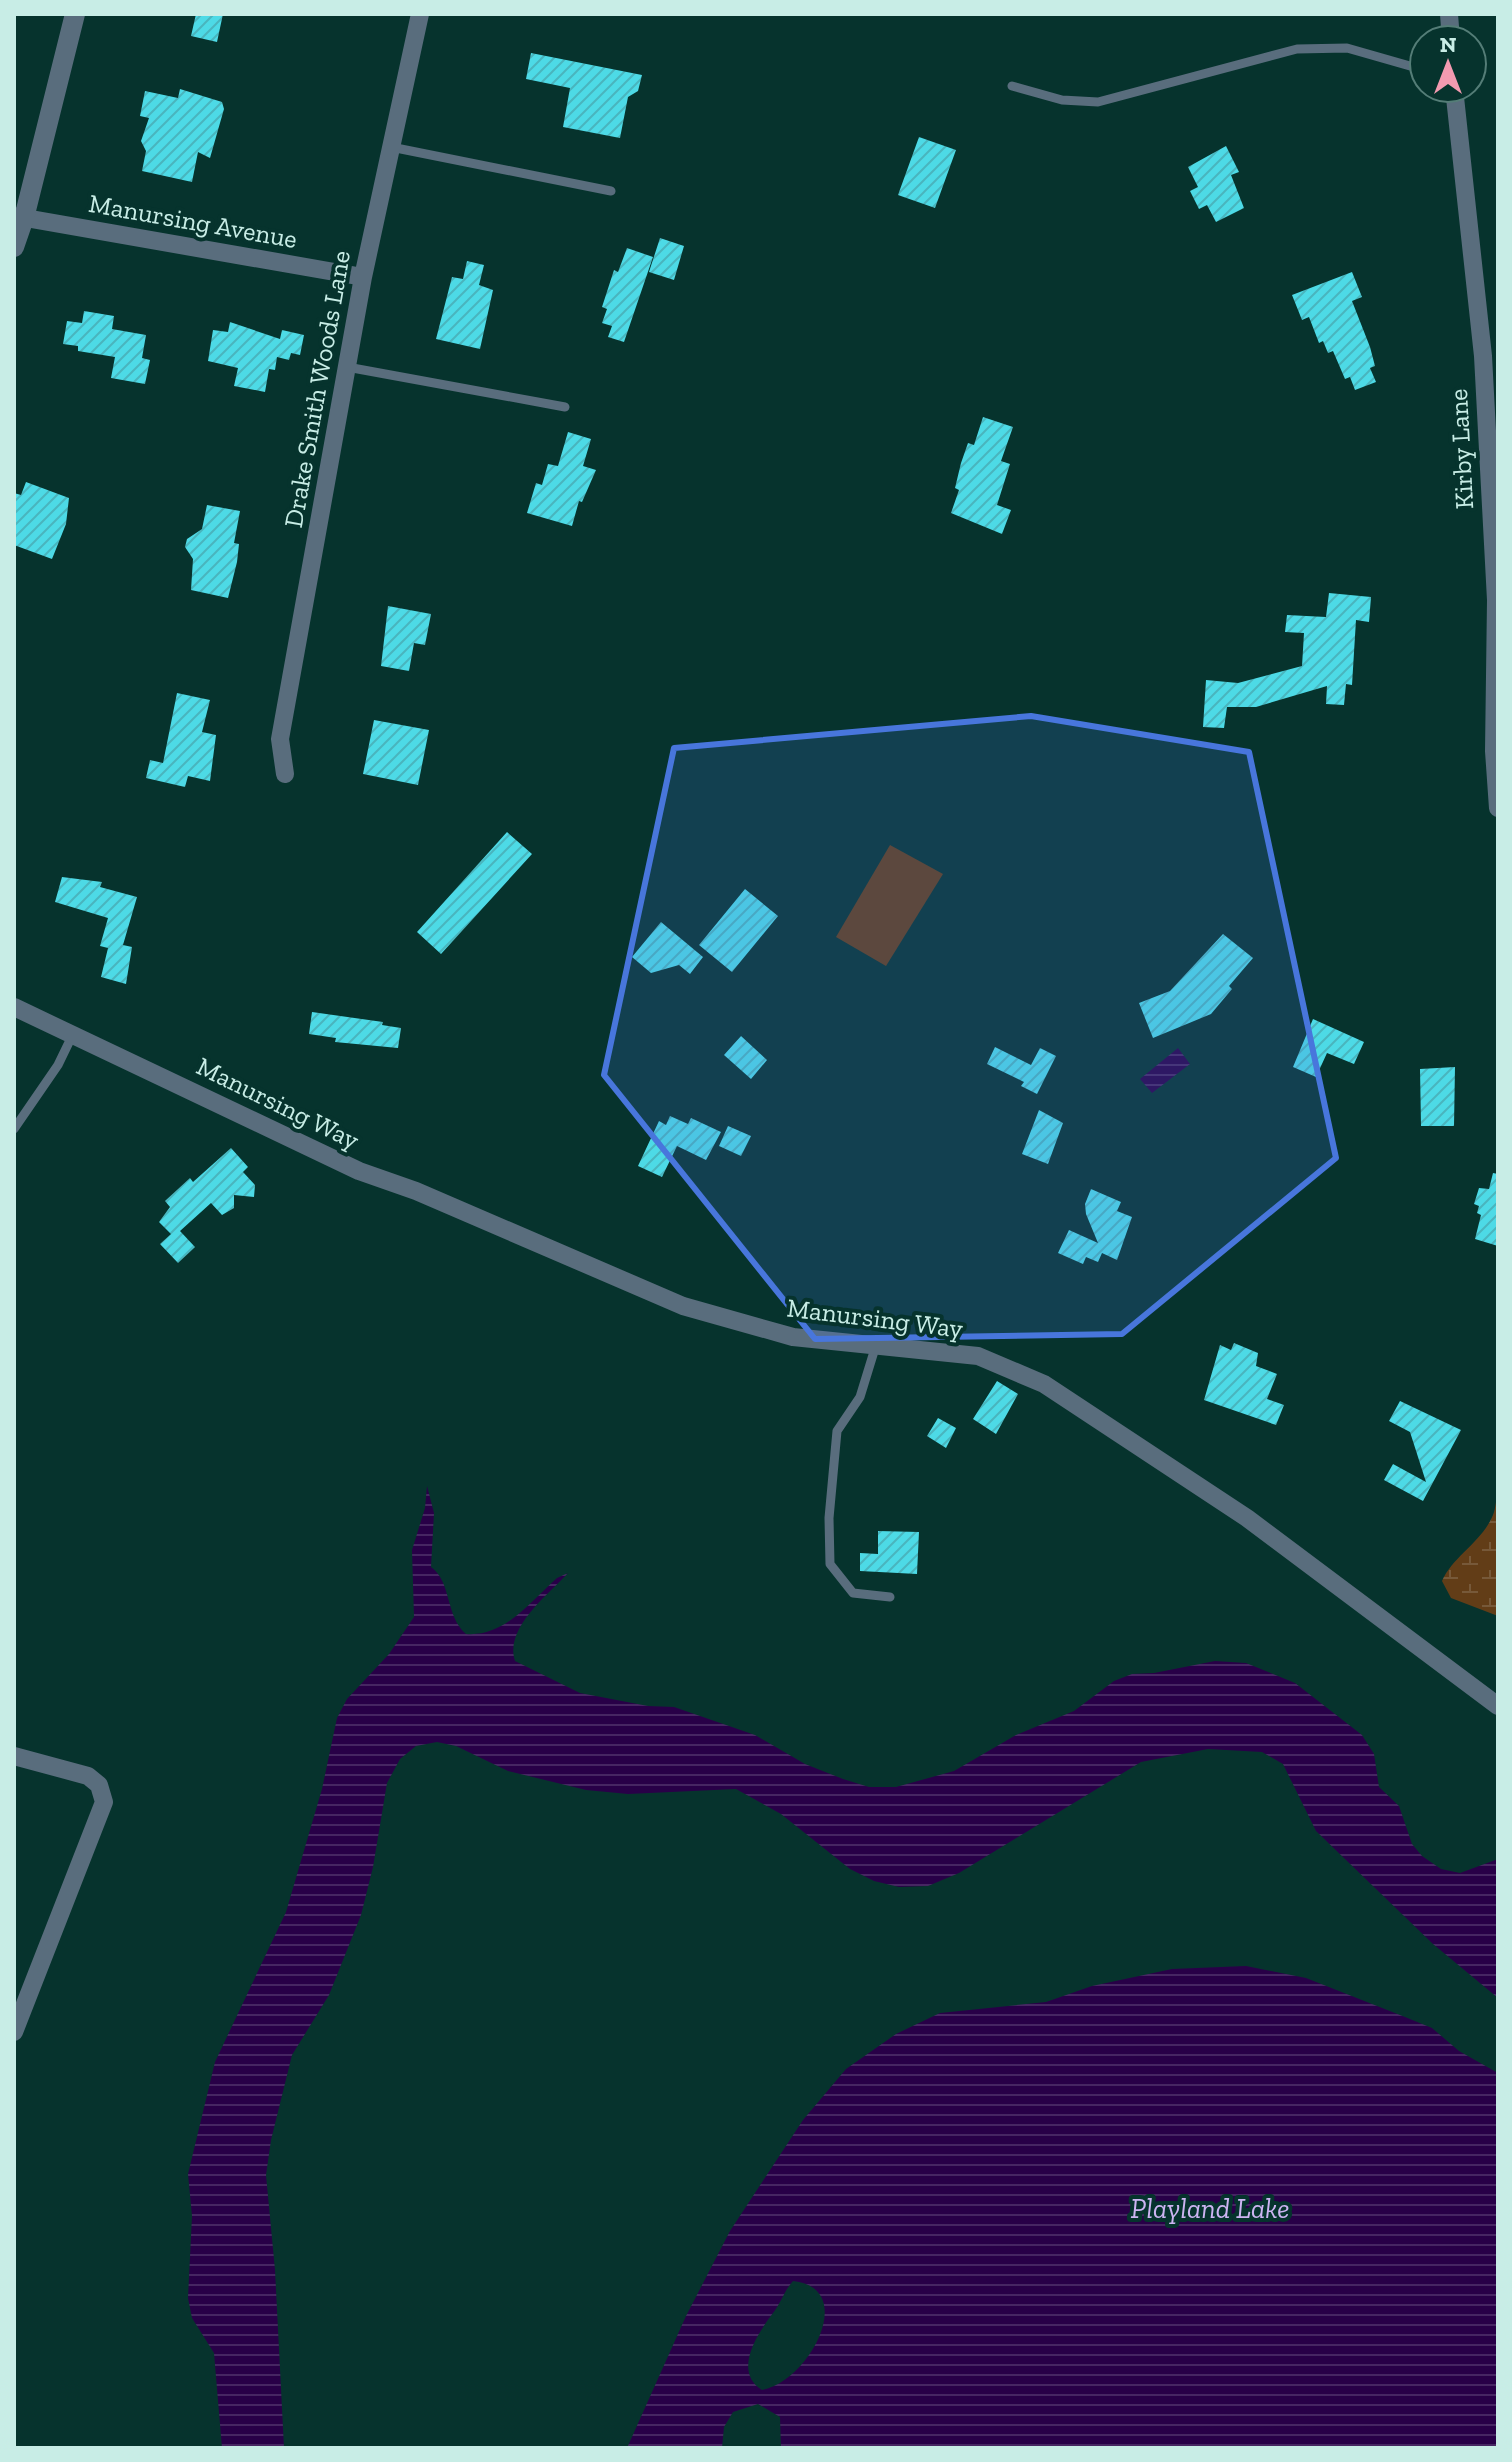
<svg xmlns="http://www.w3.org/2000/svg" width="1512" height="2462" viewBox="0 0 1512 2462" font-family="'Zilla Slab',serif">
<style>
.grass{fill:#623d17}
.wetland{fill:url(#wetland-marsh)}
.water{fill:url(#water-rules);fill-rule:evenodd}
.building{fill:url(#building-hatch)}
.lines{fill:none;stroke-linecap:round;stroke-linejoin:round}
.service{stroke:#596d7d;stroke-width:9}
.minor{stroke:#596d7d;stroke-width:18}
.tertiary{stroke:#596d7d;stroke-width:20}
.marked{fill:#4876dc;fill-opacity:0.2;stroke:#4876dc;stroke-width:6;stroke-linejoin:round}
.labels{text-anchor:middle;stroke-width:8;stroke-linejoin:round;paint-order:stroke}
.street-label{font-size:26px;fill:#c8ede6;stroke:#06332d}
.water-label{font-size:28px;font-style:italic;fill:#cdb4f2;stroke:#06332d}
</style>
<defs>
<pattern id="wetland-marsh" width="20" height="14" patternUnits="userSpaceOnUse" patternTransform="scale(2)"><rect width="20" height="14" fill="#623d17"/><path d="M1 5h8M5 5V1M11 12h8M15 12V8" fill="none" stroke="#775939"/></pattern>
<pattern id="water-rules" width="6" height="5" patternUnits="userSpaceOnUse" patternTransform="scale(2)"><rect width="6" height="5" fill="#280047"/><path d="M0 2.5h6" fill="none" stroke="#462662"/></pattern>
<pattern id="building-hatch" width="6" height="6" patternUnits="userSpaceOnUse" patternTransform="scale(2)"><rect width="6" height="6" fill="#4ddae6"/><path d="M-1 1l2-2M0 6l6-6M5 7l2-2" fill="none" stroke="#49b5be"/></pattern>
</defs>
<rect width="100%" height="100%" fill="#06332d"/>
<path class="grass" d="M890 845 943 874 886 966 836 937Z"/>
<path class="wetland" d="M1498 1490V1616L1451 1598 1442 1581C1453 1556 1482 1542 1493 1515 1496 1508 1496 1498 1498 1490Z"/>
<path class="water" d="M1178 1048 1190 1064 1152 1093 1140 1079Z
M427 1486 434 1513 431 1567C452 1582 445 1616 466 1634 505 1637 530 1602 557 1578L568 1573C548 1595 504 1628 515 1661L580 1693 648 1706 674 1707 755 1735 805 1764 843 1779 869 1787H896L954 1771 1016 1735 1074 1711 1114 1681 1132 1674 1154 1673 1215 1661 1246 1663 1295 1683 1362 1735 1374 1754 1379 1787 1399 1806 1412 1844 1422 1856 1441 1869 1460 1873 1498 1859V1998L1433 1944 1316 1831 1283 1764 1262 1752 1208 1749 1141 1762 959 1873 928 1886 899 1887 874 1881 850 1869 781 1814 736 1789 628 1794 586 1790 508 1771 456 1746 437 1742 416 1746 400 1759 387 1783 373 1867 361 1915 329 1995 292 2055 271 2140 266 2175 275 2270 284 2448H222L214 2353 192 2318 188 2298 192 2216 188 2174 215 2062 286 1912 322 1789 337 1718 347 1699 389 1654 414 1617 412 1550 425 1508Z
M1246 1966 1306 1978 1405 2017 1432 2028 1459 2051 1498 2073V2448H781L780 2417 758 2404 733 2412 724 2427 722 2448H627L686 2316 730 2231 803 2120 846 2069 896 2034 940 2013 1046 2002 1092 1986 1172 1969ZM793 2281C859 2288 809 2382 762 2390 732 2371 758 2333 773 2313 781 2303 784 2291 793 2281Z"/>
<path class="building" d="M196 14H223L217 42 191 36Z
M531 53 642 75 638 91 628 97 620 138 563 127 570 88 526 79Z
M180 89 222 102 224 109 210 158 198 152 192 182 142 171 146 151 141 141 149 118 140 116 145 91 178 98Z
M919 137 956 150 935 208 898 195Z
M1226 146 1239 172 1231 175 1244 208 1216 222 1207 205 1199 209 1190 191 1198 187 1188 167Z
M660 238 684 246 674 280 649 272Z
M627 248 653 257 624 342 608 337 612 326 602 323 607 309 602 307 614 270 618 272Z
M467 261 484 265 479 285 493 290 480 349 436 339 452 277 463 279Z
M1352 272 1362 297 1352 301 1370 347 1375 366 1370 368 1376 382 1355 390 1350 377 1345 379 1333 351 1328 353 1323 341 1319 343 1309 317 1302 320 1292 295Z
M84 311 114 316 112 329 146 335 142 358 150 360 145 384 111 378 115 357 78 351V346L63 344 67 321 82 323Z
M230 322 280 339 282 330 304 335 300 355 291 353 289 360 277 357 275 370 269 369 265 392 234 386 238 368 208 361 213 330 228 332Z
M983 417 1013 427 1001 461 1010 464 997 505 1011 510 1002 534 951 513 959 490 955 488 961 463 968 443 974 445Z
M568 432 591 439 583 466 596 470 582 502 579 501 572 526 527 513 536 483 542 485 548 464 558 466Z
M26 482 69 498 66 524 52 559 14 545V493L21 495Z
M207 505 240 511 234 543 239 544 237 562 228 598 191 590 193 559 185 547 187 539 202 529Z
M1329 593 1371 597 1369 622 1356 620 1352 685 1346 684 1344 705 1326 704 1327 686 1256 707H1227L1224 728 1203 727 1206 680 1238 683 1302 666 1304 633 1285 632 1287 615 1326 617Z
M388 606 431 614 425 645 414 643 409 671 381 666Z
M177 693 210 700 202 732 216 735 210 781 188 776 185 787 146 778 150 760 163 763Z
M374 720 429 730 418 785 363 774Z
M507 832 532 854 441 954 417 932Z
M62 877 102 882 100 887 137 897 123 945 132 947 126 984 101 977 108 948 100 946 108 918 55 902Z
M745 889 778 916 732 972 699 945Z
M661 922 703 957 690 974 679 965 651 973 632 957Z
M1223 934 1253 958 1229 986 1232 989 1211 1014 1153 1038 1139 1003 1170 991Z
M312 1012 383 1022 382 1025 401 1028 398 1048 335 1042 336 1038 309 1034Z
M1313 1019 1364 1042 1354 1064 1327 1053 1316 1077 1293 1067Z
M741 1036 767 1060 751 1079 724 1055Z
M995 1047 1031 1065 1040 1048 1056 1056 1037 1094 1021 1086 1024 1082 987 1064Z
M1455 1067 1454 1126H1421L1420 1069Z
M1039 1110 1063 1123 1048 1164 1022 1154Z
M670 1116 688 1124 691 1118 721 1132 706 1160 677 1146 662 1177 638 1166 659 1121 666 1125Z
M728 1126 751 1136 741 1156 719 1146Z
M231 1148 248 1167 243 1172 255 1185 254 1197 234 1195V1208L222 1215 211 1203 180 1231 195 1247 178 1263 160 1244 171 1234 159 1222 170 1207 165 1201 190 1178 193 1182Z
M1493 1173 1498 1174V1246L1475 1239 1481 1215 1477 1213 1479 1206 1474 1204 1479 1188 1489 1189Z
M1091 1189 1121 1202 1117 1211 1132 1217 1117 1260 1102 1253 1098 1262 1086 1257 1083 1264 1058 1253 1069 1230 1098 1243 1086 1214 1085 1204Z
M1234 1343 1258 1353 1256 1366 1277 1374 1267 1399 1284 1405 1276 1425 1204 1400 1220 1345 1231 1350Z
M997 1381 1018 1394 996 1434 973 1419Z
M1400 1401 1461 1430 1423 1501 1384 1480 1393 1464 1426 1482 1410 1432 1389 1421Z
M938 1418 956 1428 946 1448 927 1436Z
M878 1531 919 1532 917 1574 860 1571V1553L878 1554Z"/>
<g class="lines">
<path class="service" d="M1012 86 1062 100 1098 102 1297 49 1347 48 1424 70
M391 147 611 191
M347 367 565 407
M14 1129 58 1065 73 1034
M876 1345 860 1397 837 1431 829 1518 830 1564 853 1593 890 1597"/>
<path class="minor" d="M1449 14 1451 40
M1454 88 1483 356 1496 600 1494 751 1498 808
M14 216 363 277
M285 774 280 739 363 277 420 14
M14 1007 359 1171 416 1191 683 1306 793 1337 978 1356 1044 1384 1247 1518 1498 1706
M14 1756 88 1776 99 1785 104 1802 14 2032"/>
<path class="tertiary" d="M14 247 24 218 75 14"/>
</g>
<path class="marked" d="M1031 716 1249 752 1336 1158 1122 1334 815 1339 604 1075 674 748Z"/>
<g class="labels">
<g class="street-label">
<text transform="translate(193 221) rotate(10)" y="9">Manursing Avenue</text>
<text transform="translate(317 389) rotate(-80)" y="9">Drake Smith Woods Lane</text>
<text transform="translate(1461 449) rotate(-93)" y="9">Kirby Lane</text>
<text transform="translate(278 1103) rotate(26)" y="9">Manursing Way</text>
<text transform="translate(875 1318) rotate(7)" y="9">Manursing Way</text>
</g>
<g class="water-label">
<text x="1210" y="2218">Playland Lake</text>
</g>
</g>
<rect width="1512" height="2462" fill="none" stroke="#c8ede6" stroke-width="32"/>
<g transform="translate(1448 64)"><circle r="38" fill="#06332d" stroke="#547d77" stroke-width="2"/>
<path d="M0-6L14 30L0 20L-14 30Z" fill="#f29ab0"/>
<text y="-12" font-size="22" font-weight="bold" text-anchor="middle" fill="#c8ede6">N</text>
</g>
</svg>
